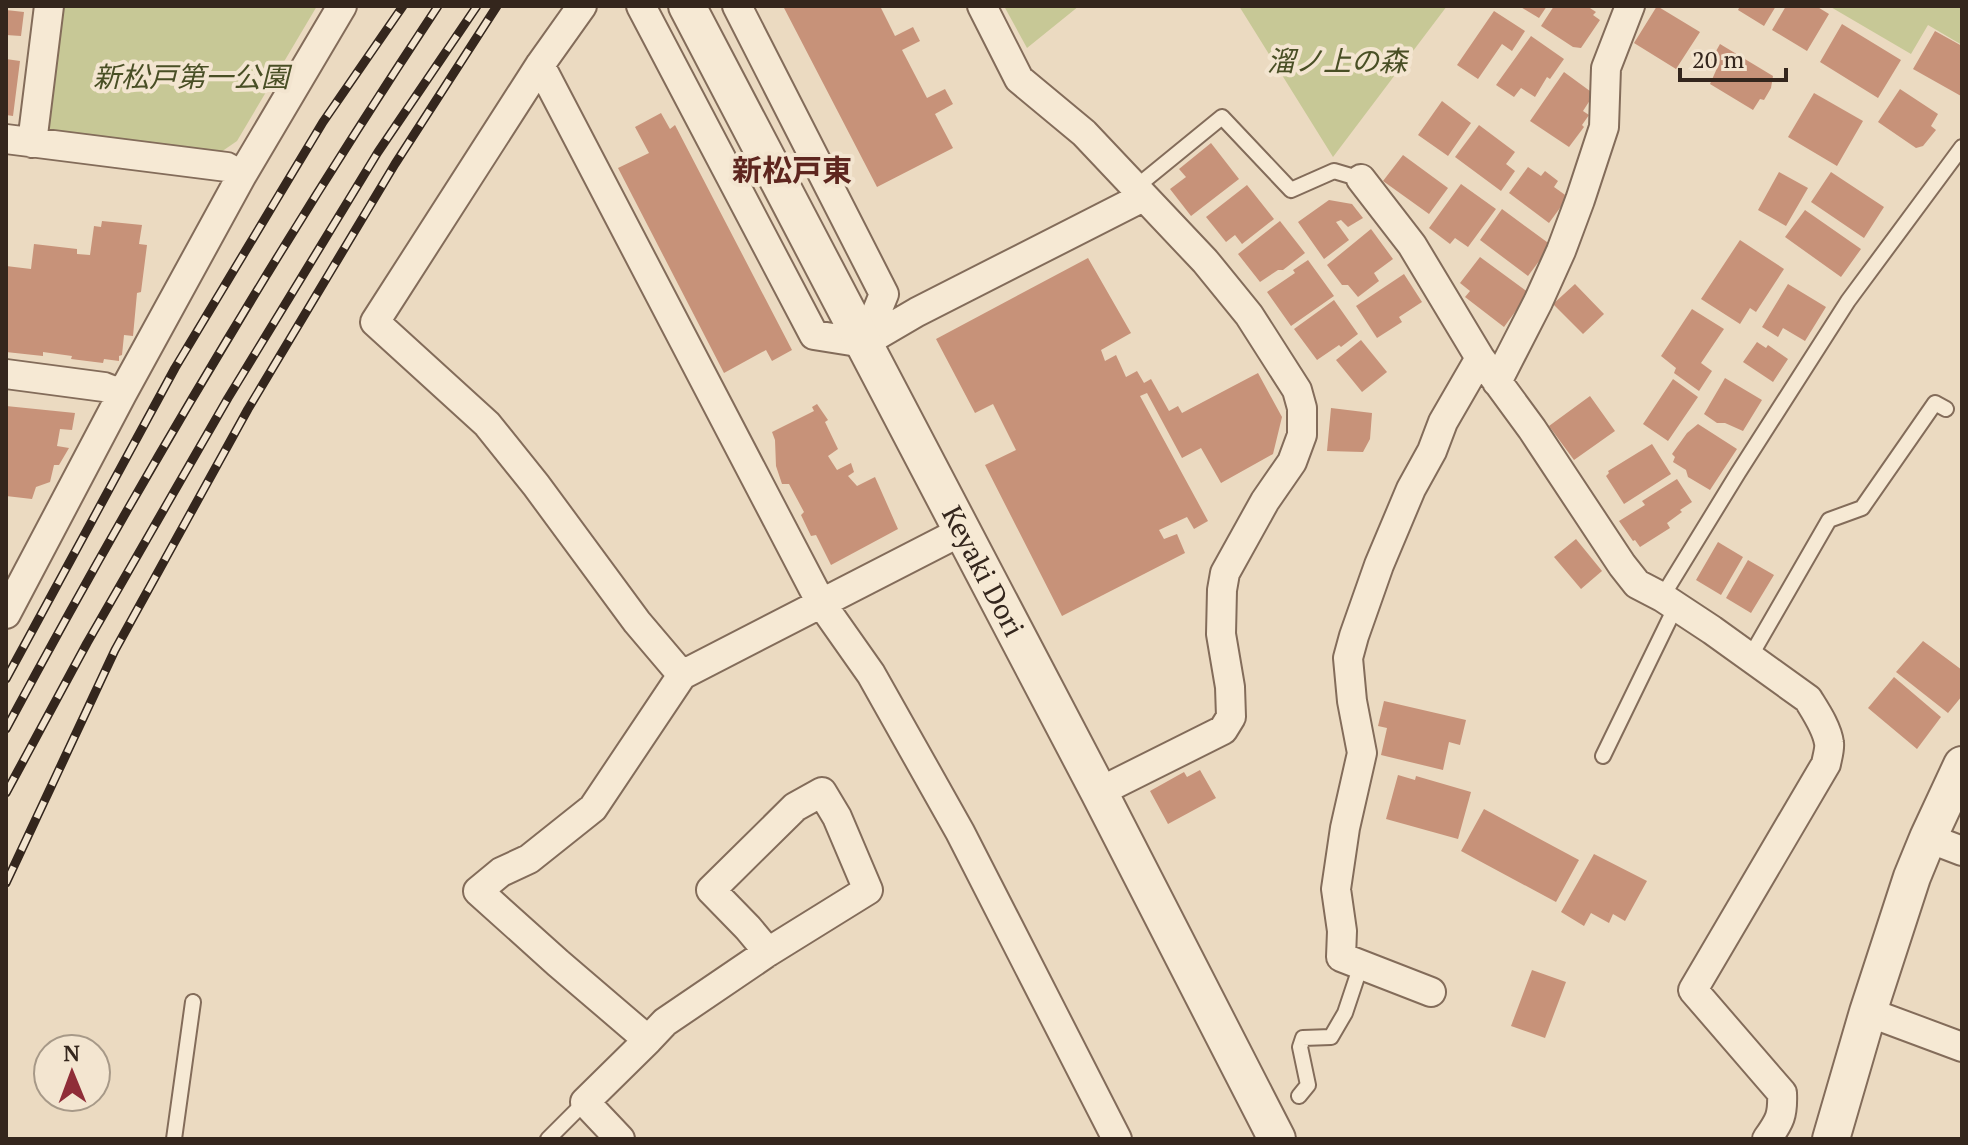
<svg xmlns="http://www.w3.org/2000/svg" width="1968" height="1145" viewBox="0 0 1968 1145" font-family="'PT Serif','Noto Sans JP',serif">
<style>
.green{fill:#c7c896}
.building{fill:#c79279}
.lines{fill:none;stroke-linecap:round;stroke-linejoin:round}
.service-casing{stroke:#836c5a;stroke-width:18}
.minor-casing{stroke:#836c5a;stroke-width:32}
.tertiary-casing{stroke:#836c5a;stroke-width:40}
.service{stroke:#f6e9d4;stroke-width:14}
.minor{stroke:#f6e9d4;stroke-width:28}
.tertiary{stroke:#f6e9d4;stroke-width:36}
.rail-casing{stroke:#34261d;stroke-width:9}
.rail{stroke:#f3e5d0;stroke-width:6;stroke-dasharray:18;stroke-linecap:butt}
.labels{text-anchor:middle;stroke-width:8;stroke-linejoin:round;paint-order:stroke}
.park-label{font-size:28px;font-style:italic;fill:#494f25;stroke:#f3e5d0}
.street-label{font-size:28px;fill:#34261d;stroke:#f3e5d0}
.neighbourhood-label{font-size:30px;font-weight:bold;fill:#5e261f;stroke:#f3e5d0}
</style>
<rect width="100%" height="100%" fill="#ebdac1"/>
<path class="green" d="M58 6H317L237 141 221 152 51 130 43 119Z
M1004 6H1079L1027 48Z
M1239 6H1447L1333 157Z
M1829 6H1962V45L1928 25 1911 54Z"/>
<path class="building" d="M783 6H880L895 36 913 27 920 41 902 50 927 98 945 89 953 104 935 114 953 148 877 187Z
M1519 6H1547L1539 18Z
M1554 6H1587L1596 12 1593 15 1600 20 1581 48 1573 47 1541 26Z
M1657 6 1700 32 1676 69 1634 43Z
M1740 6H1776L1764 26 1738 10Z
M1786 6H1816L1829 14 1807 51 1772 30Z
M6 10 24 12 21 36 6 35Z
M1494 11 1525 31 1512 51 1502 44 1478 79 1457 65Z
M1842 24 1901 60 1878 98 1820 62Z
M1935 31 1962 46 1961 96 1913 69Z
M1531 36 1564 59 1550 79 1547 77 1535 97 1521 88 1514 97 1496 85Z
M1720 44 1773 76 1771 88 1764 100 1760 99 1753 110 1710 84 1718 66 1711 60Z
M6 59 20 61 13 116 6 115Z
M1564 72 1594 94 1583 111 1589 115 1582 125 1584 127 1569 147 1530 121Z
M1900 89 1938 114 1931 126 1936 130 1923 146 1916 148 1878 122Z
M1814 93 1863 121 1837 166 1788 137Z
M1442 101 1471 123 1448 156 1418 135Z
M661 113 670 129 675 125 792 350 772 361 766 350 724 373 618 168 649 153 635 127Z
M1479 125 1515 152 1506 164 1515 171 1501 191 1455 157Z
M1211 143 1239 179 1191 216 1170 189 1186 177 1179 169Z
M1403 155 1448 188 1429 214 1383 181Z
M1528 167 1541 176 1545 171 1558 181 1554 187 1568 197 1549 223 1509 193Z
M1779 172 1808 188 1786 226 1758 210Z
M1831 172 1884 207 1864 238 1811 202Z
M1461 184 1496 209 1468 247 1455 238 1450 244 1429 228Z
M1247 185 1274 219 1242 244 1235 235 1226 242 1206 217Z
M1329 200 1352 204 1363 218 1348 227 1341 220 1336 222 1349 240 1324 259 1298 222Z
M1502 209 1551 245 1528 276 1480 240Z
M1805 210 1861 249 1841 277 1785 237Z
M102 221 142 225 139 244 147 245 141 292 137 293 133 336 124 335 122 355 119 356V361L104 359 103 363 71 359 72 356 43 352V356L6 352V266L31 269 34 244 77 249V254L90 255 94 226 101 227Z
M1280 221 1305 253 1283 270H1278L1260 282 1238 254Z
M1371 229 1393 259 1374 273 1379 281 1358 297 1348 285H1342L1327 265Z
M1740 240 1784 269 1756 312 1750 308 1740 324 1701 299Z
M1480 257 1529 293 1504 327 1465 297 1470 291 1460 283Z
M1088 258 1131 333 1101 350 1105 361 1116 355 1126 377 1137 371 1144 383 1151 379 1169 411 1178 406 1182 413 1258 373 1282 417 1273 454 1221 483 1201 448 1182 458 1147 393 1140 396 1208 521 1194 529 1187 517 1159 530 1164 539 1177 534 1185 553 1062 616 985 465 1016 450 993 404 975 413 936 339Z
M1308 260 1334 296 1291 326 1267 292 1295 273 1293 270Z
M1404 274 1422 302 1399 317 1402 322 1377 338 1356 306Z
M1575 284 1604 314 1583 334 1553 304Z
M1788 284 1826 307 1805 341 1783 328 1778 337 1762 327Z
M1334 300 1358 334 1341 347 1339 345 1317 360 1294 329Z
M1692 309 1724 329 1701 363 1712 371 1699 391 1674 373 1676 368 1661 356Z
M1361 340 1387 372 1362 392 1336 360Z
M1757 342 1766 348 1768 345 1788 359 1773 382 1743 362Z
M1725 378 1762 400 1743 431 1725 423H1717L1704 414Z
M1673 379 1698 397 1668 441 1643 424Z
M1590 396 1615 431 1574 460 1549 426Z
M817 404 828 420 825 422 838 449 828 456 837 470 851 463 854 472 848 476 857 486 875 477 898 529 831 565 816 535 811 536 801 515 804 512 789 484H782L776 466 775 440 772 432 814 411 812 407Z
M6 406 75 413 72 430 60 429 57 446 69 448 59 465H54L50 482 36 487 32 499 6 496Z
M1331 408 1372 413 1370 439 1363 452 1327 451Z
M1698 424 1737 449 1710 490 1688 477 1686 470 1673 462 1675 457 1672 454 1687 433Z
M1652 444 1671 474 1624 504 1606 476 1609 473 1608 471Z
M1677 479 1692 502 1680 510 1682 512 1667 523 1670 528 1640 547 1635 540 1633 541 1619 521 1645 505 1642 501Z
M1576 539 1602 571 1581 589 1554 557Z
M1718 542 1743 557 1721 595 1696 580Z
M1748 560 1774 575 1751 613 1726 598Z
M1923 641 1962 670V696L1948 713 1896 672Z
M1894 677 1941 717 1917 749 1868 708Z
M1384 701 1466 720 1460 745 1449 742 1443 770 1381 755 1387 728 1378 726Z
M1200 770 1216 798 1168 824 1150 791 1184 772 1187 777Z
M1398 775 1415 780 1416 776 1471 792 1458 839 1386 819Z
M1484 809 1579 860 1556 902 1461 851Z
M1594 854 1647 881 1625 921 1613 914 1609 923 1591 913 1584 926 1561 912Z
M1532 970 1566 982 1545 1038 1511 1026Z"/>
<g class="lines">
<defs>
<path id="service" d="M1135 188 1222 117 1291 190 1334 171 1361 179
M1662 597 1738 473 1848 301 1962 147
M1750 657 1829 520 1862 508 1935 403 1946 409
M1603 756 1676 606
M1299 1096 1308 1085 1300 1047 1303 1038 1331 1037 1345 1013 1361 965
M174 1139 193 1002
M548 1139 585 1102"/>
<path id="minor" d="M582 6 540 65 375 322 487 424 536 485 637 622 682 675
M641 6 814 335 864 343 917 312 1143 197
M737 6 884 294 864 343
M982 6 1019 79 1084 133 1205 261 1249 315 1297 390 1302 408V435L1292 462 1265 501 1225 573 1222 590 1221 634 1230 687 1231 717 1223 730 1099 792
M540 65 821 603 871 674 960 832 1117 1139
M6 139 227 167 242 175
M32 143 49 6
M1361 179 1412 245 1480 358 1532 429 1622 565 1637 584 1662 597 1712 630 1808 699C1816 712 1827 728 1829 743 1830 749 1827 758 1826 764L1693 990 1782 1093C1783 1115 1780 1121 1767 1139
M6 374 104 387 122 394
M1497 382 1538 302 1561 251 1580 200 1604 127 1606 68 1630 6
M6 614 122 394 242 175 342 6
M1928 838 1962 851
M1431 992 1341 957 1342 931 1336 889 1345 828 1362 753 1352 701 1348 658 1354 636 1379 565 1411 489 1432 451 1443 422 1480 358
M1868 1012 1962 1047
M648 1040 665 1022 768 952 868 890 837 817 822 792 795 807 711 890 748 928 768 952
M620 1139 585 1102 648 1040 558 963 478 891 501 872 529 859 593 808 682 675 962 531"/>
<g id="tertiary">
<path id="s1" d="M687 6 1099 792 1277 1139"/>
<path d="M1831 1139 1868 1012 1912 877 1928 838 1962 765"/>
</g>
</defs>
<use href="#service" class="service-casing"/>
<use href="#minor" class="minor-casing"/>
<use href="#tertiary" class="tertiary-casing"/>
<use href="#service" class="service"/>
<use href="#minor" class="minor"/>
<use href="#tertiary" class="tertiary"/>
<defs>
<path id="rail" d="M6 679 175 368 323 122 403 6
M6 729C139 481 283 240 438 6
M6 793 87 643 228 398 378 152 477 6
M6 883 115 650 248 409 395 164 497 6"/>
</defs>
<use href="#rail" class="rail-casing"/>
<use href="#rail" class="rail"/>
</g>
<g class="labels">
<g class="park-label">
<text x="1337" y="71">溜ノ上の森</text>
<text x="191" y="87">新松戸第一公園</text>
</g>
<g class="street-label">
<text dy="10" stroke="none"><textPath href="#s1" startOffset="638">Keyaki Dori</textPath></text>
</g>
<g class="neighbourhood-label">
<text x="792" y="181">新松戸東</text>
</g>
</g>
<rect width="1968" height="1145" fill="none" stroke="#34261d" stroke-width="16"/>
<g transform="translate(72 1073) rotate(359)"><circle r="38" fill="#f3e5d0" stroke="#a79988" stroke-width="2"/>
<path d="M0-6L14 30L0 20L-14 30Z" fill="#8f2d38"/>
<text y="-12" font-size="22" font-weight="bold" text-anchor="middle" fill="#34261d">N</text>
</g>
<path d="M1680 68v12h106v-12" fill="none" stroke="#34261d" stroke-width="4"/>
<text x="1692" y="68" font-size="24" fill="#34261d" stroke="#f3e5d0" stroke-width="6" paint-order="stroke">20 m</text>
</svg>
